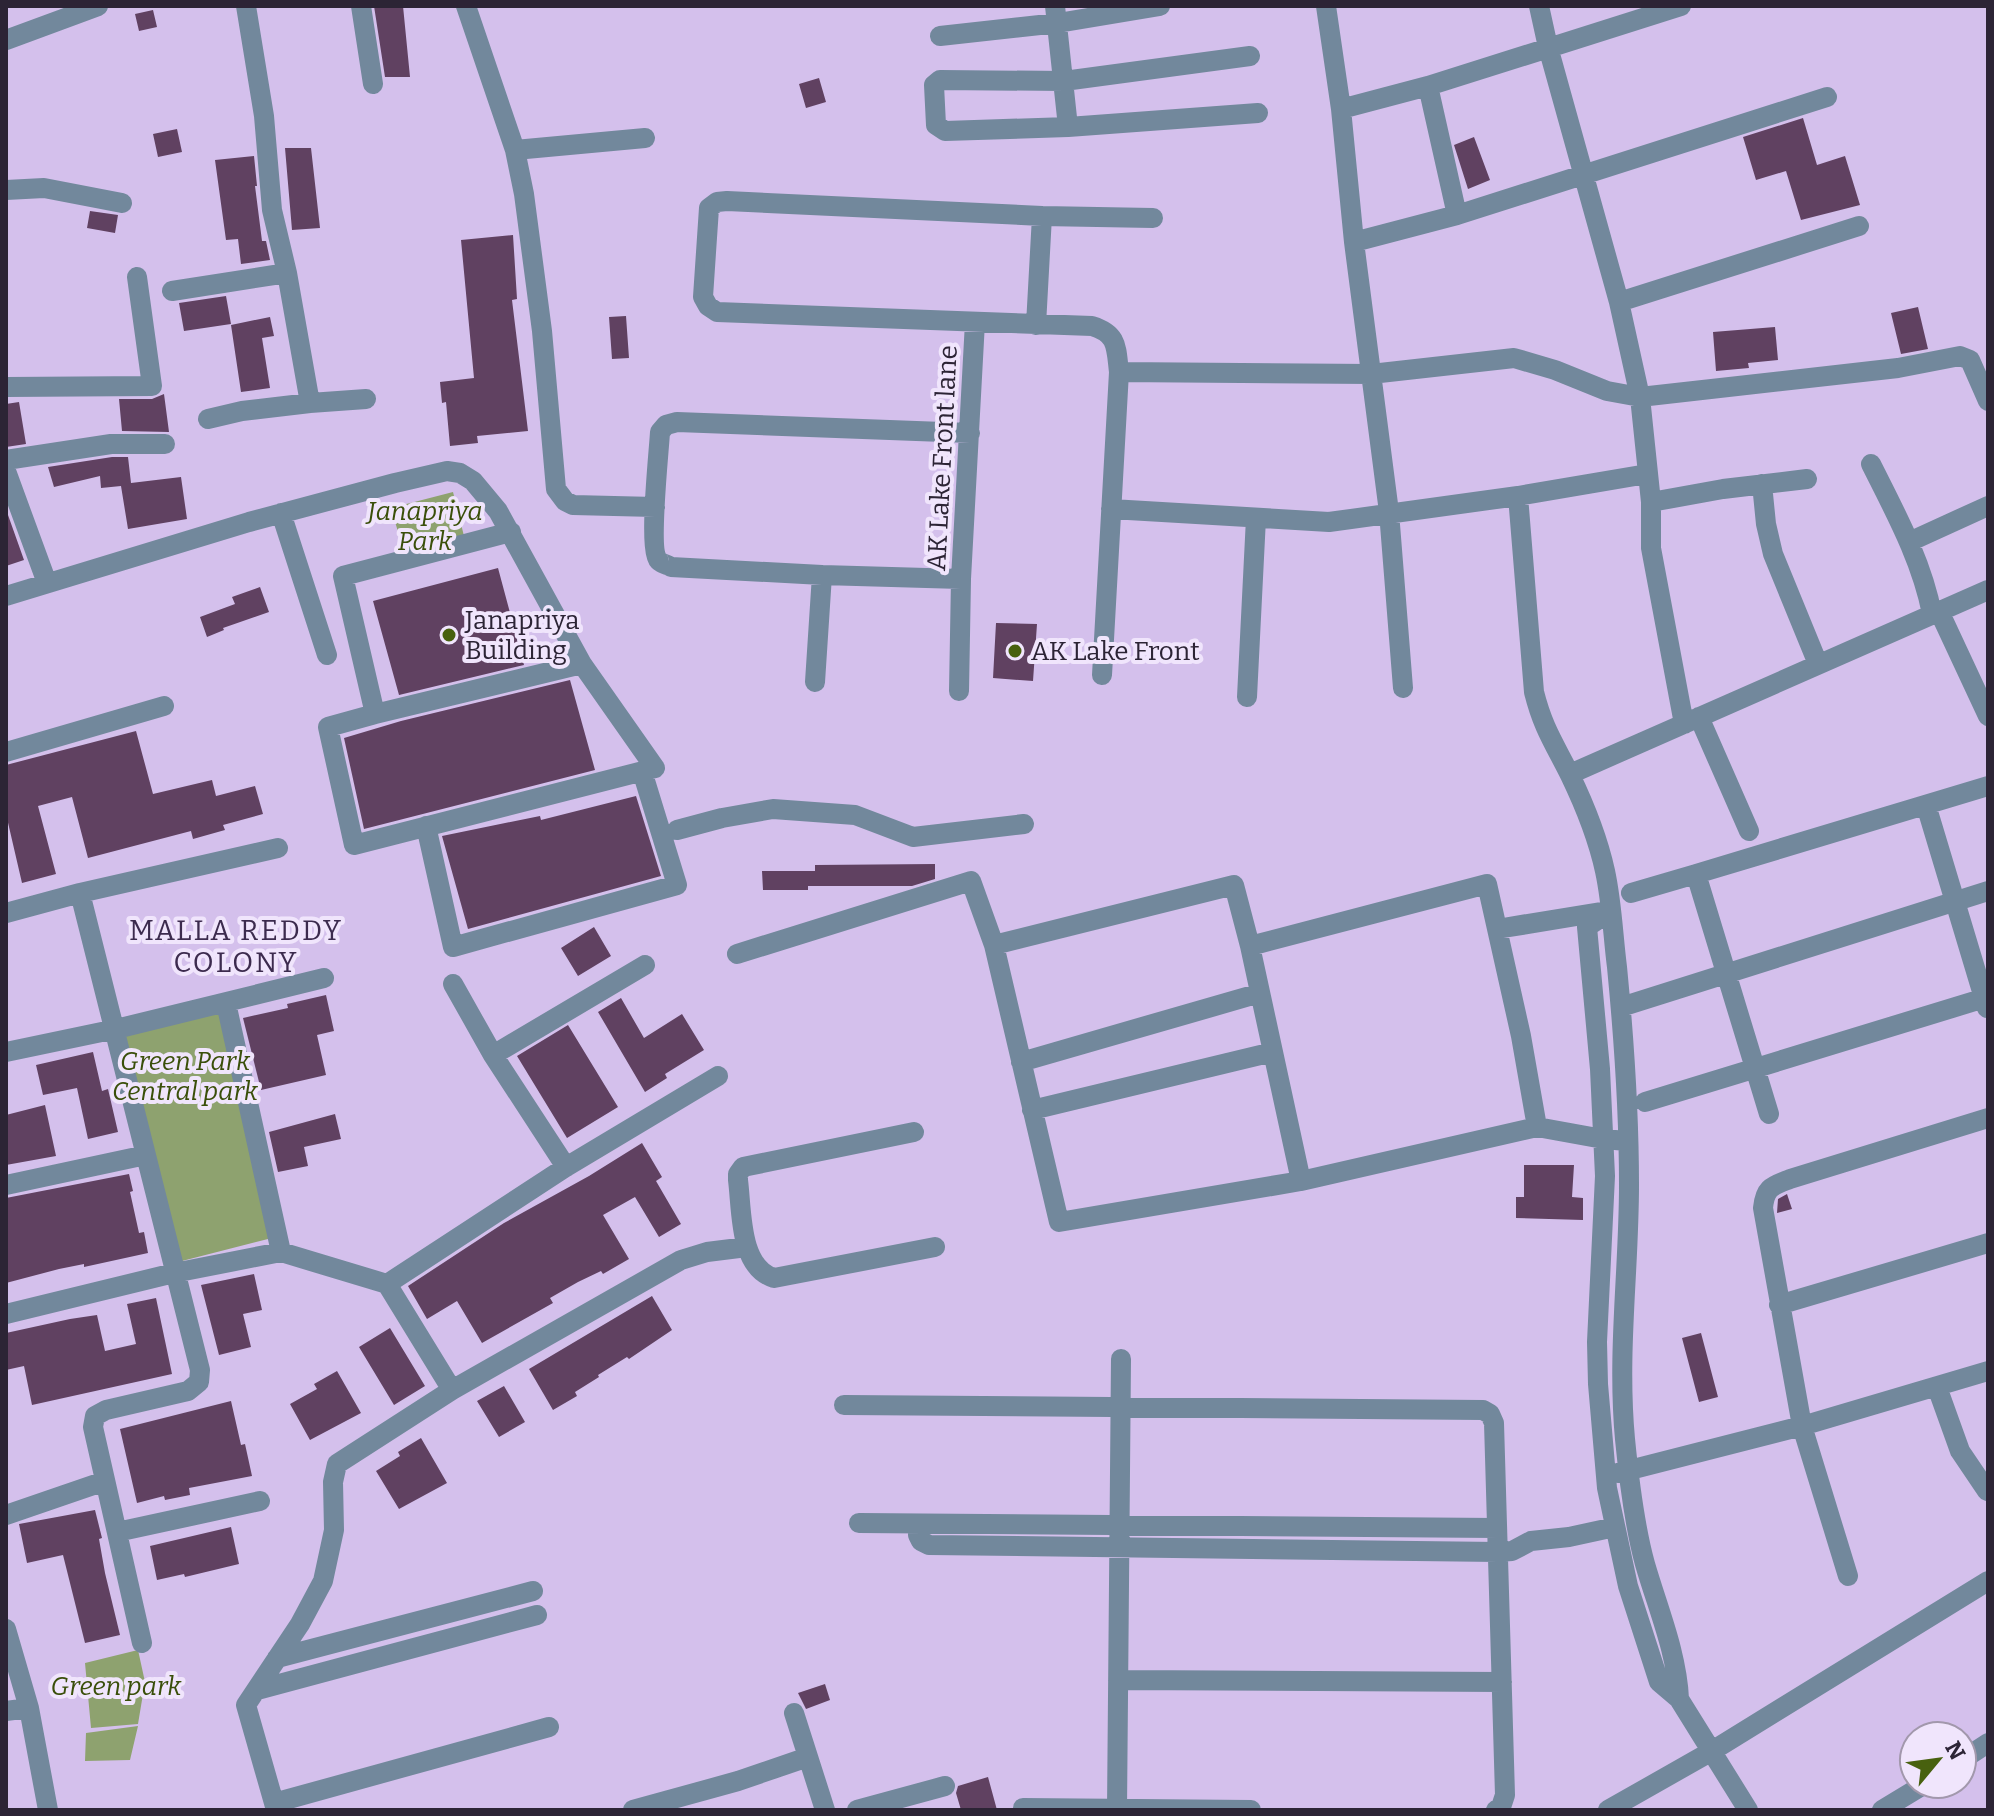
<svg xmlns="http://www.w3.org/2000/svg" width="1994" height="1816" viewBox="0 0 1994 1816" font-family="Bitter,serif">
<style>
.green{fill:#8ea26f}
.building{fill:#604161}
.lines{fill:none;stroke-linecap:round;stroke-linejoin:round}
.minor{stroke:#72889c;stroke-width:20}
.poi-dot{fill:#48610f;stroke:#f0e5fc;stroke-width:3}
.labels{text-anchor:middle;stroke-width:8;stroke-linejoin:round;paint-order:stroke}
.street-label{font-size:26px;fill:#2c2435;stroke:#f0e5fc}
.park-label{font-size:26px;font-style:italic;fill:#3a4f0a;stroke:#f0e5fc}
.poi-label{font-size:26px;fill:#2c2435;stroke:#f0e5fc;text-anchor:start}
.neighbourhood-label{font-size:28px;letter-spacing:2px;fill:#3c2b4e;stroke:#f0e5fc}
</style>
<rect width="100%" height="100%" fill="#d4c0ec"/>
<path class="green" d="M453 492 466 544 406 559 391 508Z
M221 1011 272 1238 182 1261 125 1034Z
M138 1650 145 1682 138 1724 91 1728 85 1663Z
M138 1726 130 1760 85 1761 86 1733Z"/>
<path class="building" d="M374 6H403L410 77H385Z
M153 10 157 27 139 31 135 14Z
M819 78 826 102 806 108 799 84Z
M1803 118 1817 165 1845 156 1860 205 1801 220 1786 171 1756 180 1743 137Z
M177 129 182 152 158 157 153 134Z
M1474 137 1490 180 1468 189 1454 145Z
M285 148H311L320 228 292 230Z
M254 156 257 186H255L262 241H266L270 260 241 264 238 239 226 240 215 160Z
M90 211 118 215 115 233 87 228Z
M513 235 517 299 512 300 528 431 477 436 478 443 450 446 446 402 442 403 440 382 474 378 461 240Z
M226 296 231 324 184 331 179 303Z
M1918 307 1928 349 1901 354 1891 313Z
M626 316 629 358 612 359 609 317Z
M270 317 274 336 262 338 270 388 241 392 231 325Z
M1775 327 1778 360 1748 363 1749 368 1716 371 1713 332Z
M164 394 169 432 122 431 119 399H152Z
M19 402 26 444 6 447V404Z
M112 457H128L131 483 181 477 187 519 128 529 121 486 101 488 100 476 54 487 48 467Z
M6 515H8L24 560 6 566Z
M498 568 524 665 399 695 373 601Z
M260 587 269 612 223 628 224 630 207 637 200 617 235 604 232 597Z
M996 623 1037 624 1033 681 993 678Z
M570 680 595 770 364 829 344 738 401 721Z
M136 731 153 794 212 780 216 796 255 786 263 814 223 825 225 830 193 839 191 831 88 858 72 797 38 806 56 874 22 883 6 814V765Z
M636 796 661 876 468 929 442 836 540 816 541 820Z
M935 864V879L912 886H808V890H763L762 871H815V865Z
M594 927 611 956 578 976 561 948Z
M326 995 334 1031 317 1035 326 1075 261 1090 243 1018 288 1008 287 1004Z
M621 998 644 1038 682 1014 704 1050 665 1074 667 1078 645 1092 598 1012Z
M568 1025 618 1107 567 1138 517 1056Z
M93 1052 102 1091 108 1089 118 1132 88 1139 77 1088 43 1095 36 1065Z
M45 1105 56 1156 6 1165V1115Z
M335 1114 341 1139 304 1147 308 1166 278 1172 269 1132Z
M642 1143 662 1177 656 1181 681 1224 659 1237 635 1197 603 1215 629 1259 603 1274 601 1271 578 1282 550 1298 553 1303 482 1343 457 1301 427 1319 408 1286 504 1223 589 1176Z
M1524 1165H1574L1572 1197 1583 1198V1220L1516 1218V1197H1524Z
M129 1174 133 1191 130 1192 139 1233 144 1232 148 1253 84 1267V1264L59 1269 6 1283V1198Z
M1787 1194 1792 1209 1777 1213 1778 1199Z
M254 1274 262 1310 243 1314 251 1347 219 1355 201 1285Z
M652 1296 672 1330 629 1359 627 1357 598 1375 599 1377 575 1392 577 1396 553 1410 529 1369Z
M156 1298 172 1374 32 1405 24 1366 6 1370V1333L70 1319 97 1315 105 1351 136 1344 127 1304Z
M390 1328 425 1386 394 1405 359 1347Z
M1701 1333 1718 1397 1699 1402 1682 1338Z
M337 1371 361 1413 310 1440 290 1404 317 1389 314 1384Z
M504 1386 525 1422 499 1437 477 1401Z
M231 1401 241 1445 245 1444 252 1476 189 1488 190 1495 165 1500 164 1496 137 1503 120 1429Z
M421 1438 447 1483 399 1509 376 1471 400 1456 398 1452Z
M95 1510 102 1538 99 1539 105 1573 120 1635 85 1643 63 1555 27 1563 19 1524Z
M231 1527 239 1564 185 1577 184 1574 157 1580 150 1546Z
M825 1684 830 1700 806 1709 798 1693Z
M988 1777 997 1810H961L956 1793 958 1786Z"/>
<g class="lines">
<path class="minor" d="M361 6 373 84
M466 6 515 150 524 194 542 331 556 489 565 501 573 505 655 507
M1055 6 1068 127
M1326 6 1341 109 1354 242 1389 512 1403 688
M1539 6 1548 47 1619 302 1640 397 1651 502V548L1684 724
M940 36 1058 23 1160 6
M6 40 98 6
M1250 56 1064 81 940 80 934 85 936 125 945 131 1068 127 1258 113
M1428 86 1457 215
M1341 109 1428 86 1681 6
M515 150 645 138
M6 190 44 188 122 203
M1354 242 1457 215 1827 97
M172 291 287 273
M1619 302 1859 226
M1036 325 1042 216
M1119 372 1371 374 1514 358 1555 370 1607 391 1640 397 1898 368 1960 356 1970 360 1988 401
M6 387 152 386 137 277
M310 403 366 399
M208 419 242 411 310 403 287 273 272 210 264 116 246 6
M6 460 111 444H165
M1871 464C1895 512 1922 561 1932 614
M6 471 47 583
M1762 484 1766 524 1773 554 1818 664
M1518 496 1534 692C1543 728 1554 743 1570 775 1584 804 1598 839 1605 871 1612 903 1613 936 1617 967 1624 1039 1629 1113 1629 1185 1629 1271 1617 1352 1625 1439 1629 1480 1634 1524 1645 1564 1658 1609 1677 1653 1679 1699
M1651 502 1723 489 1807 479
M1111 509 1329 522 1518 496 1647 474
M281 513 327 655
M511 532 343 576 375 714 582 664
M1909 542 1988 506
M961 579 822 575 671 567C670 566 659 562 659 561 648 550 659 452 660 432L666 425 677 422 970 433
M6 596 249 522 395 483 447 471 460 473 473 481 498 511 582 664 655 768 354 845 328 727 375 714
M1939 611 1988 716
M1102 675 1119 372C1116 347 1118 334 1092 326L717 312 708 306 703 297 709 208 717 202 727 201 1042 216 1153 218
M815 682 822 575
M959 691 961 579 975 322
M1247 697 1256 518
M1699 717 1749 831
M6 752 164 706
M1570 774 1988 590
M1926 805 1987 1008
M426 826 453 947 677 885 642 771
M677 830 722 818 773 809 855 815 913 837 1024 824
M80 893 200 1370 199 1382 188 1391 106 1410 95 1416 93 1427 142 1643
M1631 893 1696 874
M1611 911 1587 927 1600 1069 1605 1176 1597 1342 1598 1384 1607 1488 1628 1586 1659 1682 1679 1699 1748 1810
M6 913 80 893 278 848
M1497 929 1607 911
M994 945 1234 885 1250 946
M737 954 971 881 994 945 1059 1222 1301 1181 1537 1127 1603 1139 1627 1141
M453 984 493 1055 566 1167
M226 1003 281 1252
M1621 1007 1988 891
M6 1052 116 1029 324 978
M493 1055 645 965
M1021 1062 1260 993
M1645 1102 1988 997
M1032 1110 1273 1052
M1769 1114 1696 874 1988 786
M914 1132 743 1167 738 1174V1180C742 1211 739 1267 774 1278L935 1247
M1301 1181 1250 946 1487 884 1521 1036 1537 1127
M6 1185 146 1155
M387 1284 566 1167 718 1076
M1779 1305 1988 1243
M6 1314 174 1273 281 1252 387 1284 452 1390
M1937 1387 1960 1451 1987 1491
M844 1405 1483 1410 1490 1414 1494 1423 1505 1795 1501 1807 1496 1810
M1618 1473 1802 1426 1988 1371
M6 1515 105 1481
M859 1523 1497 1528
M918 1524V1535L921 1541 929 1545 1498 1552 1512 1551 1531 1541 1569 1537 1615 1527
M117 1532 260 1501
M1848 1576 1802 1426 1763 1208C1765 1187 1772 1186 1790 1179L1988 1118
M6 1629 29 1708 48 1810
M277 1658 533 1591
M1118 1680 1502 1682
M257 1690 537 1615
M6 1711 29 1708
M794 1713 825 1810
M1962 1760 1988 1743
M274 1803 549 1727
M1023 1808 1251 1810
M276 1810 246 1705 300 1624 323 1581 334 1530 333 1482 337 1464 452 1390 681 1260 707 1252 747 1247
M633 1810 738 1781 808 1757
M857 1810 945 1786
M1117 1810 1121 1359
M1608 1810 1712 1751 1988 1581
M1882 1810 1925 1784"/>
</g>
<g class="poi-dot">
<circle cx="449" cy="635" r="8"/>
<circle cx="1015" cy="651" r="8"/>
</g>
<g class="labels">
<g class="street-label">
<text transform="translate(942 458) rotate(-87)" y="9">AK Lake Front lane</text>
</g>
<g class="park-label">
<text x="425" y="520">Janapriya<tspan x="425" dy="30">Park</tspan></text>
<text x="185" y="1070">Green Park<tspan x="185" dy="30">Central park</tspan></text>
<text x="116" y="1695">Green park</text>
</g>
<g class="poi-label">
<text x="465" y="629">Janapriya<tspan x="465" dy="30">Building</tspan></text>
<text x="1031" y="660">AK Lake Front</text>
</g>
<g class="neighbourhood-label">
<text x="236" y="940">MALLA REDDY<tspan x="236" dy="32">COLONY</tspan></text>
</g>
</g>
<rect width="1994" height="1816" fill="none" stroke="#2c2435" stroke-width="16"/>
<g transform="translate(1938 1760) rotate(61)"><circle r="38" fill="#f0e5fc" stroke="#a298ac" stroke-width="2"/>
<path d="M0-6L14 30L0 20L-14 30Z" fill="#48610f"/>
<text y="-12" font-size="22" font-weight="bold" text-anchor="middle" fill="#2c2435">N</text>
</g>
</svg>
